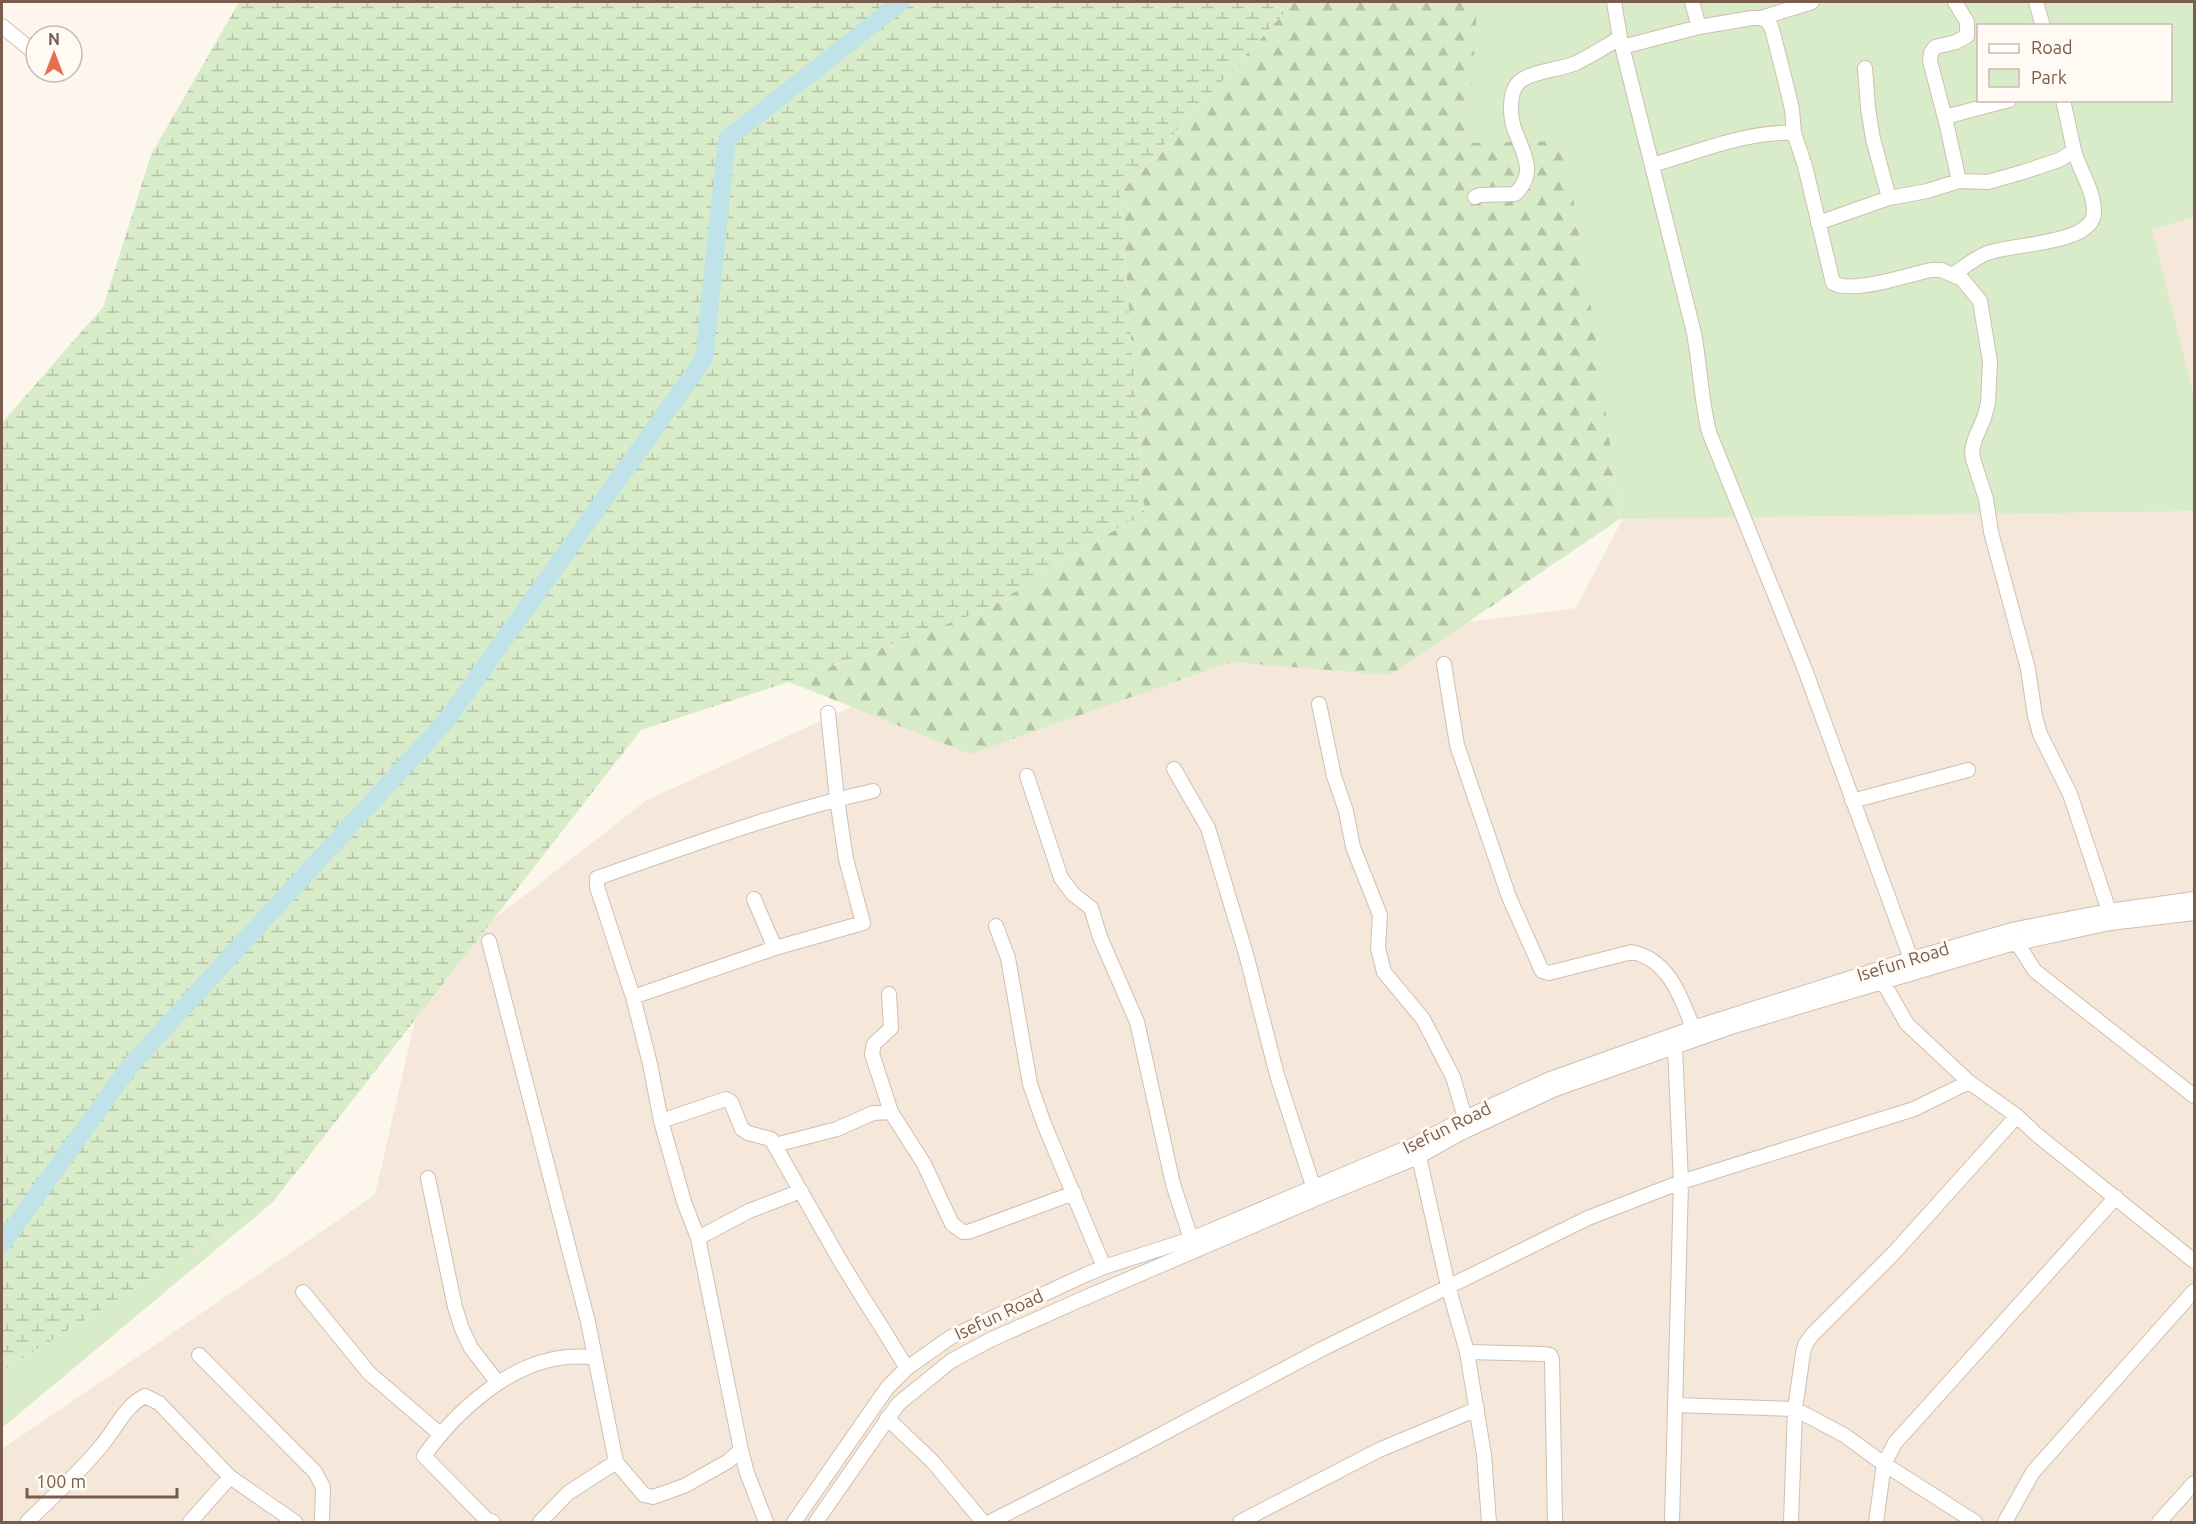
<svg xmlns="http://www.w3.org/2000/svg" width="2196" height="1524" viewBox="0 0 2196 1524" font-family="Ubuntu,sans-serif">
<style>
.residential{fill:#f5e8da;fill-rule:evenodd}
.green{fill:#d8ecc9;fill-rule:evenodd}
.forest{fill:url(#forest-firs)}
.wetland{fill:url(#wetland-marsh)}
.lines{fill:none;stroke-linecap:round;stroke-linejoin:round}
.river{stroke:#bfe3e8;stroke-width:18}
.minor-casing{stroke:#d1beb0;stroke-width:16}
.minor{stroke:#fff;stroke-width:14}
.labels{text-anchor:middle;stroke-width:6;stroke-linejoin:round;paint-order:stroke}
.street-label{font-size:18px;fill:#7a5c4d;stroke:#fffaf3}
</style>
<defs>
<pattern id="forest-firs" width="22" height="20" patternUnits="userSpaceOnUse" patternTransform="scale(1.5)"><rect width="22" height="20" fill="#d8ecc9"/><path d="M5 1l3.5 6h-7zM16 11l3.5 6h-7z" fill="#b4c2a5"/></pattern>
<pattern id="wetland-marsh" width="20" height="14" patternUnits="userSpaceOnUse" patternTransform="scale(1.5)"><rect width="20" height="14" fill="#d8ecc9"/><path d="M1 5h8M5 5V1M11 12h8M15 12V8" fill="none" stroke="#b4c2a5"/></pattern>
</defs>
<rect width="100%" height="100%" fill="#fdf6ec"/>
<path class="residential" d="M1391 2H2194V1522H2V1449L375 1195 426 972 647 800 871 698 1576 608 1647 472 1411 518 1092 413 1214 205ZM1978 26H2170V100H1978Z"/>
<path class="green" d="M1473 2H2194V217L2152 230 2194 396V511L1620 519 1596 339 1564 141 1468 144 1477 8ZM1978 26H2170V100H1978Z
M273 1202 2 1428V1371Z"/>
<path class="forest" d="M1294 2H1473L1477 8 1468 143 1564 141 1596 339 1620 519 1390 675 1231 662 970 754 789 682 985 610 1144 512 1120 193Z"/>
<path class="wetland" d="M239 2H1294L1120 193 1144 512 985 610 789 682 641 730 273 1202 2 1371V423L103 307 151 155Z"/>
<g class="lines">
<path class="river" d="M2 1244 130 1066 446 721 704 359 727 139 901 2"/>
<defs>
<path id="minor" d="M1614 2 1620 38
M1692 2 1699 27
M1955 2 1967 22V36L1956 42 1935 47 1931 53 1930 61 1946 122 1959 181
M2036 2 2043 26
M1761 18 1812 2
M2 26 36 54
M1622 47 1699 27 1752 18H1761L1768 21 1772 29 1784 76 1792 109 1794 133 1805 166 1833 283C1853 294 1907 275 1931 270H1941L1962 279 1980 301 1990 362 1988 403 1984 418 1975 439 1972 450 1973 459 1986 499 1991 532 2028 669 2035 716 2040 734 2070 794 2109 911
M1865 68 1868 108 1873 139 1889 198
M1945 117 2009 100
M1652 165C1695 153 1750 130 1794 133
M1475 197 1480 195 1515 194C1537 174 1524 154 1515 131 1510 118 1508 93 1519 82 1531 71 1560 70 1576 63 1591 56 1606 46 1620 38L1694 333C1700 366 1701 399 1709 432L1804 667 1911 959
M1818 223 1889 198 1927 191 1959 181 1988 182 2023 172 2059 160 2074 151
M1954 274C1964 267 1974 259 1985 254 2007 243 2095 246 2094 211 2094 190 2079 170 2074 150 2070 133 2067 117 2063 100
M1444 664 1457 745 1509 897 1542 971 1549 973 1632 952C1669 960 1681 997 1693 1028
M1319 704 1334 776 1346 811 1353 847 1380 915 1378 948 1384 972 1423 1019 1453 1077 1465 1118
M1174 769 1208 828 1246 954 1277 1075 1313 1186
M1027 776 1061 878 1073 894 1091 908 1100 937 1137 1022 1173 1184 1191 1239
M1852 801 1968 770
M754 899 775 948
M996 926 1008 958 1030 1084 1044 1124 1104 1267
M489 941 588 1322 616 1462 644 1495 653 1497 684 1486 727 1462 741 1450
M2017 943 2035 971 2194 1096
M1883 982 1907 1024 1969 1082 2017 1116 2036 1134 2194 1261
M889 994 891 1028 874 1044 872 1054 891 1112 924 1164 952 1224 963 1232H968L1074 1193
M633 997 775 948 863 923 846 859 837 799 828 713
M661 1121 726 1099 731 1102 742 1129 748 1133 771 1139 842 1264 907 1368
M775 1145 837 1129 873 1113 891 1112
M1417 1148 1448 1286 1467 1352 1484 1455 1489 1522
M428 1178 455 1307 462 1329 471 1348 498 1383
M698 1238 749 1211 801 1191
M303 1292 369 1373 440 1434
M1467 1352 1545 1354 1550 1355 1552 1360 1555 1522
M199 1355 315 1472 323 1487 322 1522
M1675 1405 1795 1409 1844 1435 1884 1464 1975 1522
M887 1418 933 1462 983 1522
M27 1522C53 1497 79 1473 102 1445 116 1428 125 1406 145 1396L159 1403 230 1477 295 1522
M190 1522 230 1477
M493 1522 486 1519 424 1456C456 1411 510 1362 567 1357 576 1356 586 1357 595 1357
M540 1522 568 1493 616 1462
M766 1522 747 1473 741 1450 698 1238 684 1202 661 1121 650 1064 633 997 597 887V878C688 846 779 812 873 791
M794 1522 887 1388 907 1368 951 1337 1085 1275 1104 1267 1191 1239 1416 1144 1465 1118 1550 1079 1693 1028 1911 959 2016 929 2109 911 2194 899
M816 1522 898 1404 951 1361 990 1340 1082 1299 1320 1197 1418 1157 1461 1133 1553 1090 1734 1026 2004 946 2110 923 2194 913
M990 1522 1134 1449 1320 1350 1588 1218 1681 1182 1914 1109 1969 1082
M1240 1522 1379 1450 1477 1409
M1672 1522 1681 1182 1675 1048
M1791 1522 1795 1409 1803 1353 1805 1345 1812 1335 1893 1254 2017 1116
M1876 1522 1884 1464 1895 1443 2116 1197
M2005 1522 2033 1472 2194 1291
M2159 1522 2194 1483"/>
</defs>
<use href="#minor" class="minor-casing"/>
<use href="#minor" class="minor"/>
</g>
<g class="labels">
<g class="street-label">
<text transform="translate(1903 962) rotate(-17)" y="6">Isefun Road</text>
<text transform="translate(1447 1128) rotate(-26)" y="6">Isefun Road</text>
<text transform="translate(999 1315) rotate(-25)" y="6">Isefun Road</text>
</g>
</g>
<rect width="2196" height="1524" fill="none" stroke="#7a5c4d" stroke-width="6"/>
<rect x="1977" y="24" width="195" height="78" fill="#fffaf3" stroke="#cabbb1" stroke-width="1.5"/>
<rect x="1989" y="44" width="30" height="9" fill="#ffffff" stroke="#cabbb1" stroke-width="1.5"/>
<text x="2031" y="54" font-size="18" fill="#7a5c4d">Road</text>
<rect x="1989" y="69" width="30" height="18" fill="#d8ecc9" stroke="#cabbb1" stroke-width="1.5"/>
<text x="2031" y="84" font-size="18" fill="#7a5c4d">Park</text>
<g transform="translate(54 54)"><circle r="28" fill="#fffaf3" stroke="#cabbb1" stroke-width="1.5"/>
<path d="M0-4.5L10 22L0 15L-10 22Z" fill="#e76f51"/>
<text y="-9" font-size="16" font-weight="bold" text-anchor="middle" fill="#7a5c4d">N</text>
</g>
<path d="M27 1488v9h150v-9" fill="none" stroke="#7a5c4d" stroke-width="3"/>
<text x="36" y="1488" font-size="18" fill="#7a5c4d" stroke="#fffaf3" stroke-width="4.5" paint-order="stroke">100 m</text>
</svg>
